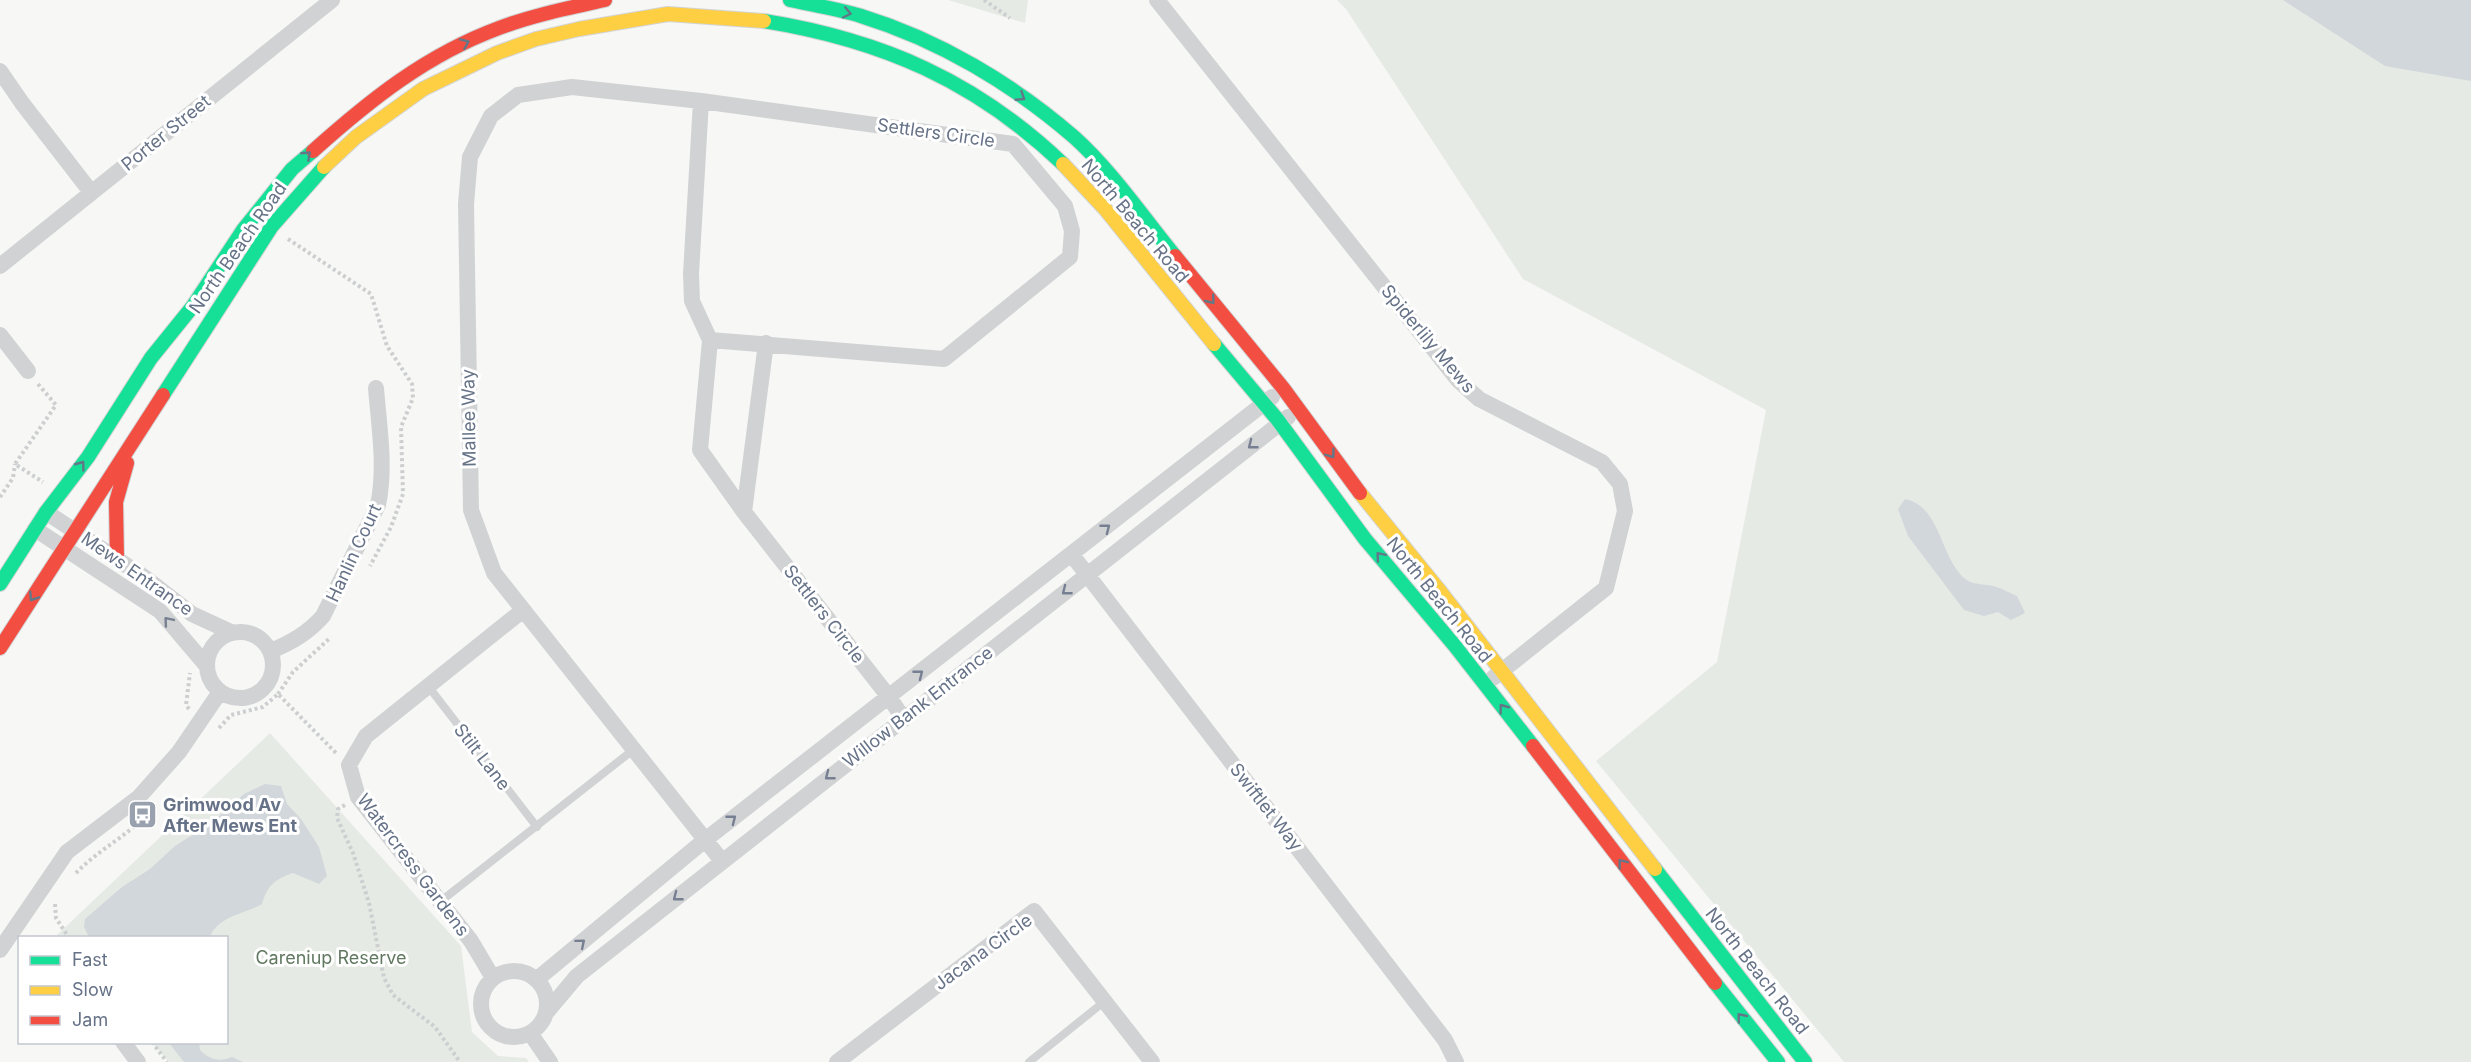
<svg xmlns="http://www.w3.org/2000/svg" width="2471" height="1062" viewBox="0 0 2471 1062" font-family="Inter,sans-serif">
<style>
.green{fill:#e6eae4}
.water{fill:#d1d7db}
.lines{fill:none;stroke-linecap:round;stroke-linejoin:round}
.fast-casing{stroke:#d2d4d5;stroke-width:16}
.slow-casing{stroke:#d2d4d5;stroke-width:16}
.jam-casing{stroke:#d2d4d5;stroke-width:16}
.path{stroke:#cdced0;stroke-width:4;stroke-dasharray:3 3;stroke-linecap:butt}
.lane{stroke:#d1d2d3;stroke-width:8}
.street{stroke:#d1d2d3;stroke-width:16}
.fast{stroke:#16e098;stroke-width:14}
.slow{stroke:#ffcf43;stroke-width:14}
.jam{stroke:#f24e42;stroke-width:14}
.oneway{stroke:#627888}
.oneway2{stroke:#768092}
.labels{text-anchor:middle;stroke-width:6;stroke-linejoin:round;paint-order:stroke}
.street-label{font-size:18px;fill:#667287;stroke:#fff}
.poi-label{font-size:18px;font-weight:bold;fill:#667287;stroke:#fff;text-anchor:start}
.park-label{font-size:18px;fill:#627961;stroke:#fff}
</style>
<rect width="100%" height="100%" fill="#f7f7f6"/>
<path class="green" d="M948 0H1028L1025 23Z
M1337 0H2471V1062H1844L1596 761 1717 662 1766 410 1523 279 1346 9Z
M270 733 461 946 472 1032 498 1056 526 1058 529 1062H169L152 1043 226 1042V938H59L57 935Z"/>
<path class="water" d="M2283 0H2471V81L2385 66Z
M1905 499C1943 507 1939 561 1968 581 1975 585 1988 584 1996 587 2003 589 2010 593 2017 596L2025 613 2011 620 1998 612 1984 616 1964 610 1908 536 1898 509Z
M265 784 281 786 287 804 301 819 319 847 327 876 319 884 293 873C275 879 267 886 262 904 245 914 218 916 210 937H89L84 927 85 919 122 887 150 869 175 846 210 824 244 794Z
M169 1043H199L200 1050C210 1060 219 1062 232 1057L243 1062H184Z"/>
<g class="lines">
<defs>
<path id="fast" d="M790 0C813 5 838 9 861 16 939 40 1013 84 1074 137 1111 170 1143 217 1175 256
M764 21C882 40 976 81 1063 164
M1214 344 1277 419 1365 539 1455 646 1533 746
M163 395 272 226 324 167
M0 584 46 512 88 457 151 358 193 306 243 230 292 169 313 151
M1655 869 1805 1062
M1715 983 1778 1062"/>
<path id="slow" d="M1063 164 1106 210 1214 344
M324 167 356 137 423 89 497 53 536 39 579 29 668 14 764 21
M1360 493 1439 590 1655 869"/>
<path id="jam" d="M313 151C370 100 426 55 499 28 533 15 569 8 605 0
M1175 256 1283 388 1360 493
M117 559 116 502 127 463
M0 648 163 395
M1533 746 1715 983"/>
</defs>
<use href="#fast" class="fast-casing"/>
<use href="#slow" class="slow-casing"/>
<use href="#jam" class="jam-casing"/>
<path class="path" d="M984 0 1010 18
M288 239 371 294 387 346 412 384 413 398 401 427 403 494 391 527 370 566
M38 384 56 405 15 464 43 482
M0 497 13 478 15 464
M278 694 293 672 330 638
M189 709 186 705 190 673
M219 728 231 715 263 707 278 694 337 754
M345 805 338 809 337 818 353 853 369 903 384 978 393 995 435 1027 460 1062
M76 873C94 854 118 841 138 823
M55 904 56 918 69 938
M152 1042 167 1062"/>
<path class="lane" d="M428 686 537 827
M441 901 633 750
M1029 1062 1105 1001"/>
<path class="street" d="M1157 0 1458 380 1479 399 1602 462 1620 484 1625 511 1606 588 1493 678
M0 71 22 103 91 192
M701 101 1013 144 1065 206 1072 231 1070 257 944 359 710 340 692 301 691 274Z
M701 101 572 87 518 95 491 116 470 157 466 204 471 510 494 573 722 861
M0 266 332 0
M0 335 28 371
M710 340 700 450 744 512 889 697 903 718
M46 512 147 579 192 614 231 632
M744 512 766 343
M35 529 160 611 206 665
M1072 555 1445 1040 1456 1062
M207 665a33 33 0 1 1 66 0a33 33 0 1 1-66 0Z
M271 651C292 642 308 633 323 616L378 505C386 467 379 427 376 388
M0 950 67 852 139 797 179 752 220 692
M481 1004a33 33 0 1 1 66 0a33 33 0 1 1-66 0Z
M493 978 471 941 358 797 349 765 366 736 522 611
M536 980 705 840 1272 397
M546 1013 577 976 1288 417
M530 1033 550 1062
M123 1042 138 1062
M837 1062 1034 911 1152 1062"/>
<use href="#fast" class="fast"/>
<use href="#slow" class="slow"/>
<use href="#jam" class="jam"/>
</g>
<defs><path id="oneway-chevron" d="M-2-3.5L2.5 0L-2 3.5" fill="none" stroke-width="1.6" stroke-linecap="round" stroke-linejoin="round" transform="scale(1.5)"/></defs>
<g class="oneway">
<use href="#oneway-chevron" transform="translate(847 13) rotate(12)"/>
<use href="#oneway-chevron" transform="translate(465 43) rotate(-24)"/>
<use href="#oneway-chevron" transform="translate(1021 97) rotate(33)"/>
<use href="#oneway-chevron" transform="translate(307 155) rotate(-43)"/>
<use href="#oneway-chevron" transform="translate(1211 300) rotate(51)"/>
<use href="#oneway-chevron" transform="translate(1331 454) rotate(54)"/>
<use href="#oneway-chevron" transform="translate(81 465) rotate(-53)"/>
<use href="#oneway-chevron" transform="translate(1380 556) rotate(-130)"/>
<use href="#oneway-chevron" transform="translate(33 597) rotate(123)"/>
<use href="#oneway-chevron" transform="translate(1503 708) rotate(-127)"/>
<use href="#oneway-chevron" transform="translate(1622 863) rotate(-128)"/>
<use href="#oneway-chevron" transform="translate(1741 1017) rotate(-129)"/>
</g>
<g class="oneway2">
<use href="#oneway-chevron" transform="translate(1252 445) rotate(142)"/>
<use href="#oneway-chevron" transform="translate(1106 528) rotate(-38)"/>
<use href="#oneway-chevron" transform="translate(1066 591) rotate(142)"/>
<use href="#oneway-chevron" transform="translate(168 621) rotate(-130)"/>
<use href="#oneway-chevron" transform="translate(919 674) rotate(-38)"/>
<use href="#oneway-chevron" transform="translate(829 776) rotate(142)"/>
<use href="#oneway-chevron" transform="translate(732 819) rotate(-38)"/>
<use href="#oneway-chevron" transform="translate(677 897) rotate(142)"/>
<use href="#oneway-chevron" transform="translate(581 943) rotate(-40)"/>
</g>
<defs>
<symbol id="bus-square" viewBox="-11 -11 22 22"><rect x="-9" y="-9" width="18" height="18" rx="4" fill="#99a1ae" stroke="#fff"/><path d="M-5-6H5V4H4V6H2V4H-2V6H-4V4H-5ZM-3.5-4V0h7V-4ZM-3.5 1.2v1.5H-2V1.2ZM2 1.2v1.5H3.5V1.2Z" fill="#fff"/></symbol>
</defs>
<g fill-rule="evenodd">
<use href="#bus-square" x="126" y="798" width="33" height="33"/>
</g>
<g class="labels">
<g class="street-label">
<text transform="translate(166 133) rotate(-39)" y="6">Porter Street</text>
<text transform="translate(936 133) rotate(8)" y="6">Settlers Circle</text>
<text transform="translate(1135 221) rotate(50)" y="6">North Beach Road</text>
<text transform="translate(238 248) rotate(-55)" y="6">North Beach Road</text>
<text transform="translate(1428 339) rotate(50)" y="6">Spiderlily Mews</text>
<text transform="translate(469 418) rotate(-91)" y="6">Mallee Way</text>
<text transform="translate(354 553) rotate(-65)" y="6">Hanlin Court</text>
<text transform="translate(137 574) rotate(35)" y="6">Mews Entrance</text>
<text transform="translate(1439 600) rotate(51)" y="6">North Beach Road</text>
<text transform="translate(824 614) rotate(52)" y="6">Settlers Circle</text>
<text transform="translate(918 707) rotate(-38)" y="6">Willow Bank Entrance</text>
<text transform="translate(482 757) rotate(52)" y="6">Stilt Lane</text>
<text transform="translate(1266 807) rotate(52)" y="6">Swiftlet Way</text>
<text transform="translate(413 865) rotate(53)" y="6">Watercress Gardens</text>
<text transform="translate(983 952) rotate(-36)" y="6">Jacana Circle</text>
<text transform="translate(1757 971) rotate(52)" y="6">North Beach Road</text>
</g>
<g class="poi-label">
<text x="163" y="811">Grimwood Av<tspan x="163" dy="21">After Mews Ent</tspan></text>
</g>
<g class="park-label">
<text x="331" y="964">Careniup Reserve</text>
</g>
</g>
<rect x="18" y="936" width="210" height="108" fill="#ffffff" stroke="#c2c7cf" stroke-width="1.5"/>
<rect x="30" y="956" width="30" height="9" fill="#16e098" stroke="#c2c7cf" stroke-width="1.5"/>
<text x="72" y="966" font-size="18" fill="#667287">Fast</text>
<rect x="30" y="986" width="30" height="9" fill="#ffcf43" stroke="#c2c7cf" stroke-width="1.5"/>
<text x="72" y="996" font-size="18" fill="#667287">Slow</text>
<rect x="30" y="1016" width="30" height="9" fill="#f24e42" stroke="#c2c7cf" stroke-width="1.5"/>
<text x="72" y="1026" font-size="18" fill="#667287">Jam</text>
</svg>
